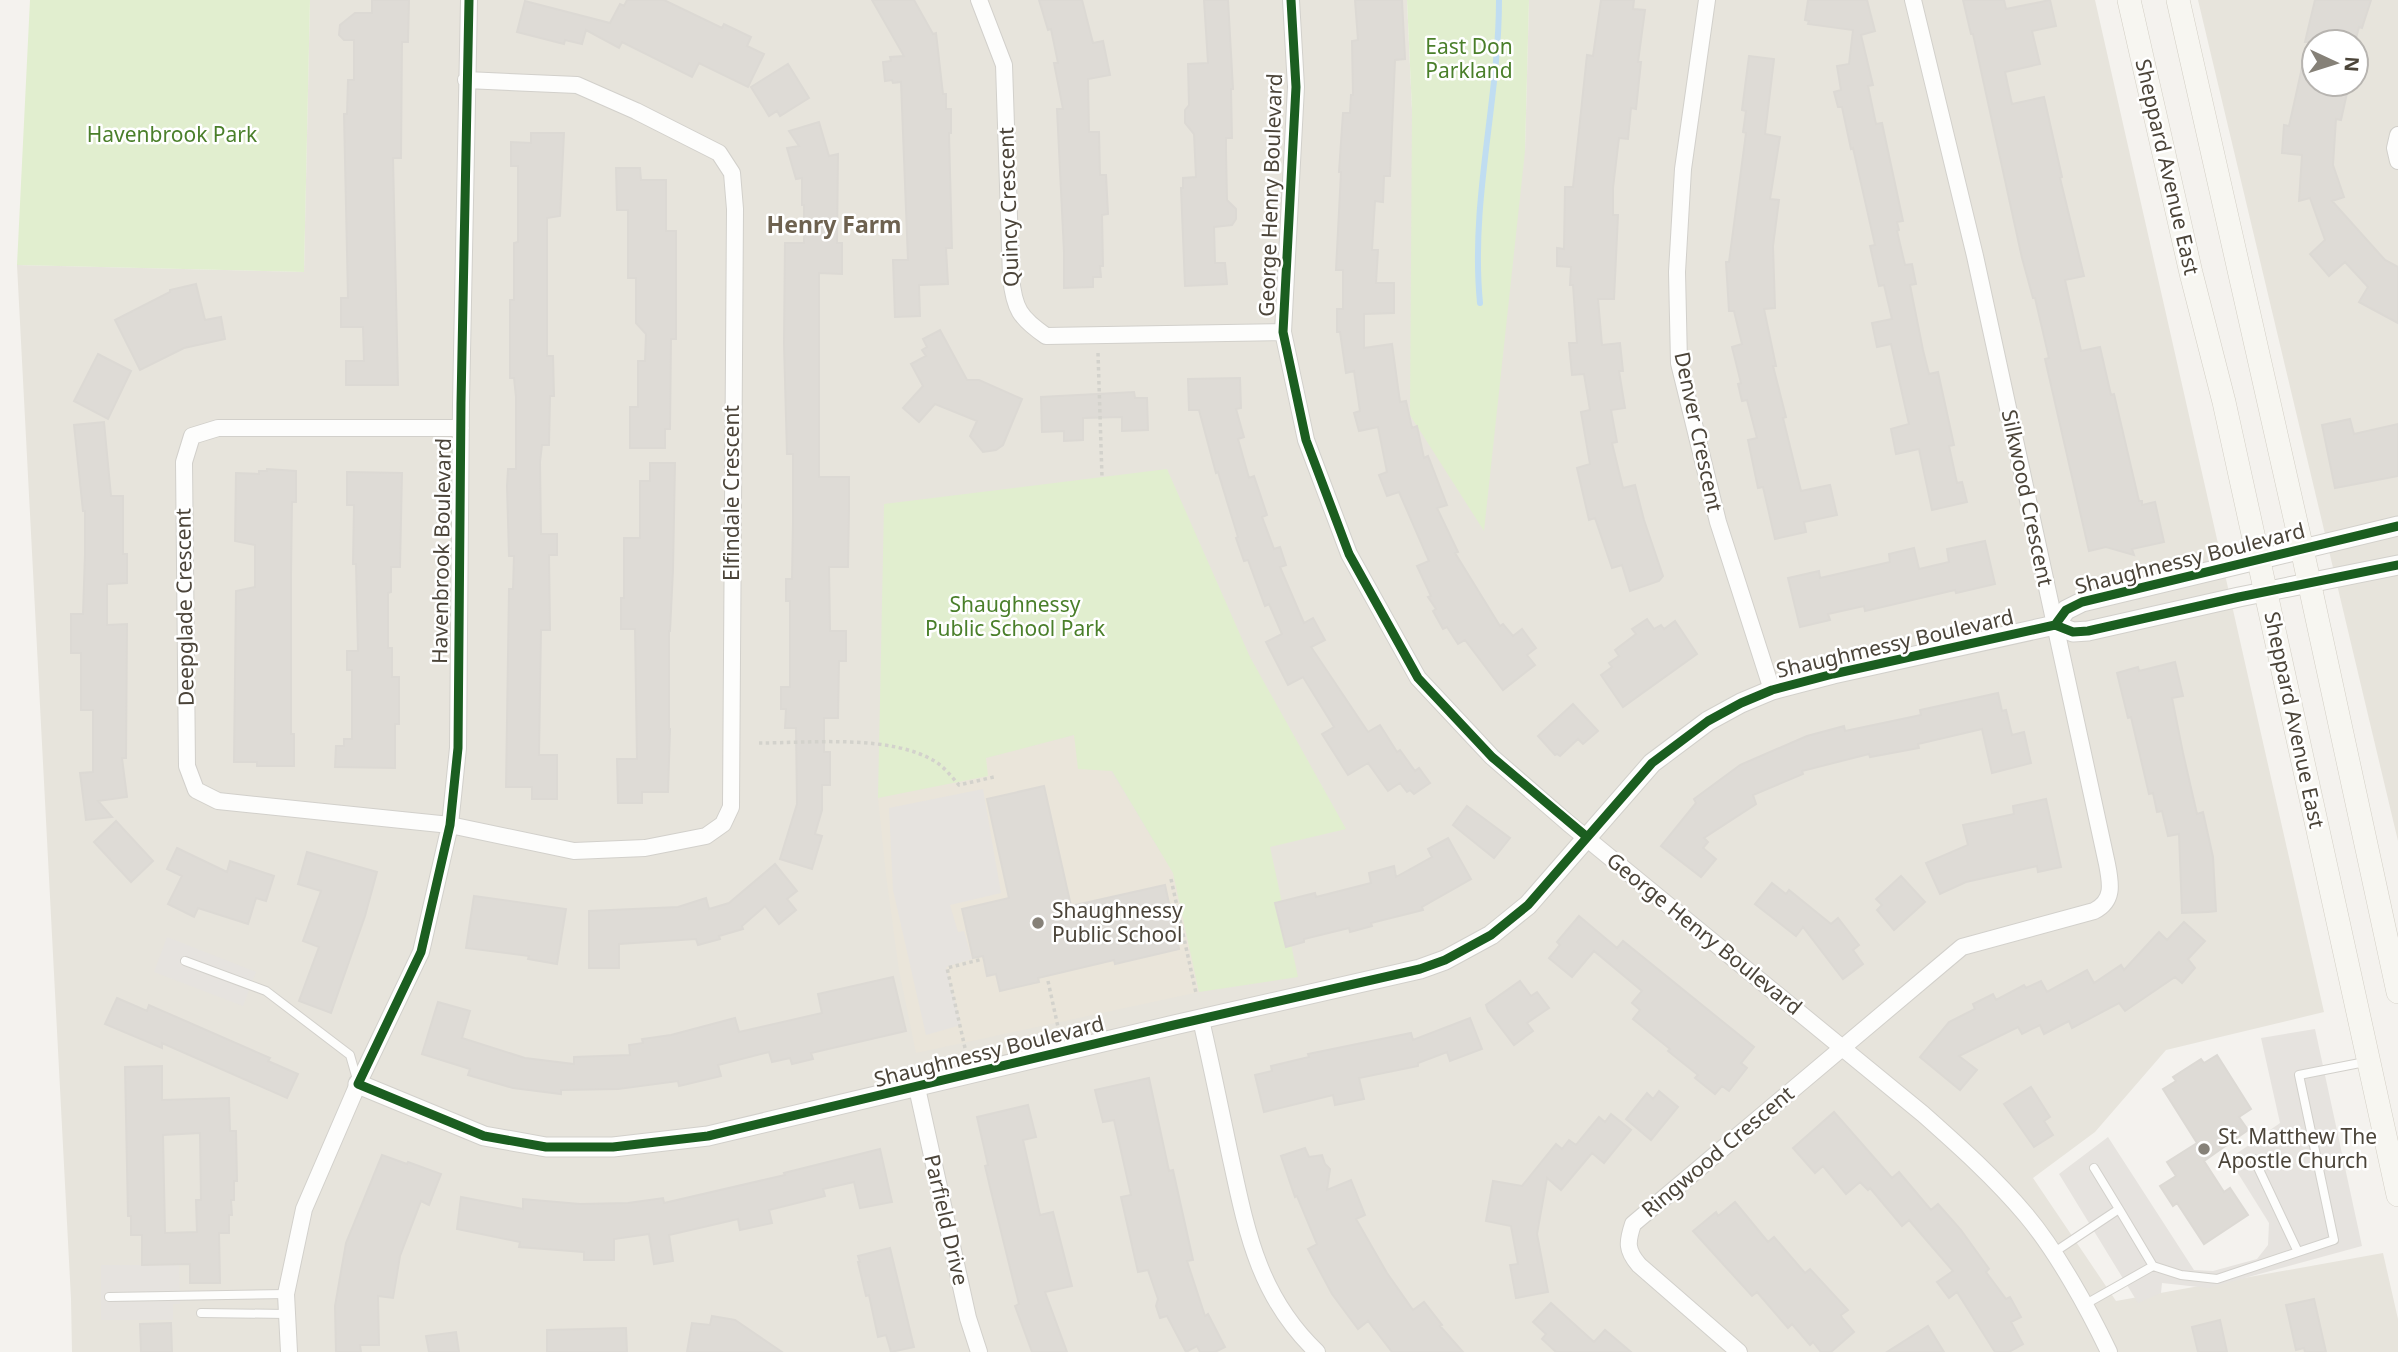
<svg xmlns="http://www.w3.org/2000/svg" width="2398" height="1352" viewBox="0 0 2398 1352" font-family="'Noto Sans',sans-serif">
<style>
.residential{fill:#e7e4dc;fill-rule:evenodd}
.education{fill:#eae5da}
.green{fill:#e1eecf}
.parking{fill:#e6e3df}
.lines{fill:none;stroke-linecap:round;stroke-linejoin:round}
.stream{stroke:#c0ddf1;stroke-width:6}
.building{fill:#dedbd6;stroke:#dcd9d4;stroke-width:2;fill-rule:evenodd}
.service-casing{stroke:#d2d0cb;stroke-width:10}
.minor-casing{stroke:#d2d0cb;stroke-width:18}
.tertiary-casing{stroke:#d2d0cb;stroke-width:21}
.secondary-casing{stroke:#d3cfc5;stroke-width:24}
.path{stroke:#d3d2cc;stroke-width:3.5;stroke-dasharray:3.5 3.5;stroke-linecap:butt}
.service{stroke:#fdfdfc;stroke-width:8}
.minor{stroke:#fdfdfc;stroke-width:16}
.tertiary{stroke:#fdfdfc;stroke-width:19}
.secondary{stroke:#f7f6f1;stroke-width:23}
.cycleway-casing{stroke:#fff;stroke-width:13}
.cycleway{stroke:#1b5e20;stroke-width:9}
.poi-dot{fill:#868178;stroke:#fff;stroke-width:2.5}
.labels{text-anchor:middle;stroke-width:5;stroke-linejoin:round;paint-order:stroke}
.park-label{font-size:21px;fill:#4a7f2a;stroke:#fff}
.street-label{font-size:21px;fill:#4b4439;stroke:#fff}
.poi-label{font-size:21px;fill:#4b4439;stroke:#fff;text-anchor:start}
.neighbourhood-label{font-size:23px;font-weight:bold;fill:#6e6250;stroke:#fff}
</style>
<rect width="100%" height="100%" fill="#f4f2ee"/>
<path class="residential" d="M310 0H1407L1412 110 1525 151 1529 0H2095L2324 1012 2166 1050 2095 1132 2033 1178 2116 1301 2383 1253 2398 1319V1352H72L71 1299 17 265 304 272Z
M2198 0H2398V841ZM2314 42H2356V84H2314Z"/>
<path class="education" d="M1075 735 1111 771 1173 873 1199 992 916 1053 899 970 886 875 878 798 987 776 985 758Z"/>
<path class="green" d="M30 0H310L304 272 17 265Z
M1407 0H1529L1525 151 1484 531 1410 415 1412 110Z
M1167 469 1250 657 1346 829 1270 847 1298 977 1199 992 1173 873 1112 771 1078 769 1074 735 986 758 988 776 878 798 884 504Z"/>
<path class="parking" d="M983 789 1001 893 950 905 958 932 964 931 972 959 946 967 961 1025 926 1035 893 890 889 808Z
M167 937 256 972 243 1006 154 972Z
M2315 1029 2362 1246 2208 1288 2162 1283 2161 1293 2138 1303 2059 1174 2108 1137 2194 1270 2213 1271 2257 1259 2268 1245 2269 1223 2229 1159 2280 1123 2261 1038Z
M101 1265H179L180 1304H173V1320H101Z"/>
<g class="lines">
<path class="stream" d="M1480 303C1470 201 1499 101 1499 0"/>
</g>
<path class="building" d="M372 0H409L408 42H402L401 158H393L398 385H346V361H364L363 327H341V298H348L344 114H347L348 80H354V40H344L339 35 340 25 355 13H372Z
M627 0H664L722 28 724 24 751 37 747 46 764 54 748 87 699 63 692 77 622 42 619 48 586 30 582 44 565 40 564 44 517 32 525 1 610 23 620 4 624 6Z
M872 0H914L933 34 936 33 943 94H946V109H951V133H949L952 248H946L948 284 919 285 920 316 895 317 893 260H908L901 82 893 83 892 80 885 81 883 62 891 61 890 57 904 56Z
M1039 0H1082L1093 43 1103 41 1110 75 1088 79 1089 132H1099L1100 175H1106L1108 214 1102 215 1103 266H1100L1101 277H1093V287L1064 288V252L1057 109H1063L1054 63H1058L1051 29 1048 30Z
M1204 0H1228L1233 89H1231L1232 138H1226V151L1227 200 1236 209V219L1232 225 1214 227 1215 263H1225L1227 284 1185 286 1181 188H1183V178L1196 177 1194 134 1185 123V110L1189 105 1188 64 1208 63Z
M1355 0H1402L1405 59 1395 60 1390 176H1384L1383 202 1375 201 1372 250H1378L1376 283H1394V313L1364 314V348L1392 344 1400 402 1406 401 1412 428 1417 426 1424 458 1428 456 1447 505 1437 508 1458 552 1455 553 1500 626 1503 624 1513 636 1522 629 1536 648 1527 655 1535 665 1503 690 1465 640 1458 644 1447 627 1443 629 1433 611 1436 609 1428 597 1431 596 1417 566 1429 561 1399 492 1387 496 1379 475 1387 472 1378 427 1359 431 1354 413 1360 411 1354 371 1346 373 1340 332H1337V309H1343V270H1336L1341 172H1339L1343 113H1350L1351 95H1353L1352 41 1358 40Z
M1601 0H1634L1633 9 1645 10 1638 62H1641L1636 109 1631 108 1628 139 1619 138 1613 188V215H1618L1614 299H1598L1602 345 1620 343 1623 371H1619L1625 408 1611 410 1617 442 1612 443 1623 488 1635 485 1644 520 1663 576 1659 581 1630 591 1622 565 1612 568 1595 518 1589 520 1577 468 1590 464 1581 412 1590 410 1584 374 1572 375 1569 343H1577L1573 285H1570L1571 267 1557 266V248L1564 249 1565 187H1573L1587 55 1593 56Z
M1808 0H1867L1875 31 1861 35 1873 85 1868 86 1876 124 1882 123 1903 221 1897 222 1899 230 1897 231 1905 265 1912 264 1916 284 1910 285 1923 350 1929 374 1938 372 1954 445 1949 446 1957 483 1962 482 1967 502 1932 510 1919 449 1896 454 1891 429 1909 424 1891 344 1877 347 1872 323 1892 319 1884 285 1879 286 1870 246 1875 245 1853 148 1851 149 1842 107H1838L1834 92 1841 90 1837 66 1849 64 1853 30 1808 24 1809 21 1805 20Z
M1963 0H2004L2006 9 2050 0 2056 26 2032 31 2040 64 2005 72 2012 104 2044 97 2062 177 2060 178 2084 276 2065 280 2081 351 2100 347 2111 395 2114 394 2139 501H2142V505L2155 502 2164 542 2132 549 2134 555 2106 547 2089 551 2045 359 2049 358 2035 298H2033L2022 258 1973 34H1971Z
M2315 0H2371L2362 28 2359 27 2355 42H2305Z
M2307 45 2314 46V84H2349L2341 120 2336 119 2333 165 2344 197 2332 201 2385 260 2398 267V323L2359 302 2368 287 2345 262 2329 276 2310 254 2325 240 2310 198 2299 201 2302 155 2282 153 2284 125 2289 126Z
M1749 56 1774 59 1765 134 1780 137 1770 199 1779 200 1773 246 1775 308 1764 309 1776 366H1773L1786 417 1783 418 1801 491 1830 485 1837 515 1804 522 1806 532 1775 539 1763 487 1758 488 1748 440 1757 438 1747 400 1742 401 1738 384 1741 383 1732 347 1742 344 1734 311H1729L1726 262H1729L1746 133 1743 132 1746 111 1742 110Z
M788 64 809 98 780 116 777 111 769 116 751 87Z
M819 122 829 156 838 154 837 243H842V274L819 273V477H849V509L848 567H829L830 631H846V661H839L838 718H824V752H830V785H822V810L815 834 822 836 812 869 780 859 797 804 796 728H785L786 709H781V687H790V601H786V579H792L793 522V454H787L784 343 785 243H804V205H802V178L796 179 787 148 799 146 789 131Z
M531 133H564L560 216 547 218V356H553L554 396H550L549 445H542L540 462 541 534H557V555H549L550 630H541L539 755H557V799H532V787H506L509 589H513L514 556H509L507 486 508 469H516V397L514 378H510V300H514V243L518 242V166H511V142L531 143Z
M616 168H640L641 180H666V231H676V339H671L670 429H665V448H630V407H638V361H645L646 334 636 323V278H628V210H617Z
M196 284 205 320 221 317 225 339 184 348 140 370 115 320 170 292V290Z
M940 330 967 380H979L1022 399 1003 445 996 450 983 452 970 436 977 421 935 404 919 422 903 408 923 386 911 364 926 356 922 350 927 347 923 339Z
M98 354 131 371 108 419 74 401Z
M1240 378 1241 408 1236 409 1244 437 1238 439 1249 478 1254 476 1267 515 1262 517 1274 549 1280 547 1286 565 1280 567 1304 623 1313 618 1325 640 1311 647 1368 732 1380 725 1397 752 1400 750 1415 771 1419 768 1430 783 1414 794 1410 790 1407 792 1400 783 1388 791 1368 763 1348 775 1322 734 1334 727 1303 677 1288 685 1266 642 1282 634 1269 604 1265 606 1248 560 1244 561 1236 538 1238 537 1218 472 1216 473 1199 410H1189L1188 379Z
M1134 392 1135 398H1147L1148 430 1122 431V417L1083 418V440L1064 441V431L1042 432 1041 397Z
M2350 419 2354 434 2398 424V476L2335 488 2322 425Z
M104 422 111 496H123V554H127V583L107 584V625L127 624 126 758H122L127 797 98 801 112 817 86 820 80 773 93 772V710H81V653H71V614H83L85 554V511H83L74 425Z
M650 463H675L673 570 670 631H669V729H670L668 792H642V803H618L617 759H637L635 629H621V598H624V538H640V481H650Z
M267 469 296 471V502H292L291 575V734H294V766H257V762H234L236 591 255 587V545L235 541 236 473 259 474V471H267Z
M347 472 402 473 400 567H391V592L388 593V648H392V677H399V724H395V768L335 767 336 746H344V739H352V670H347V651H358L356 564H353L354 505H347Z
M1985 541 1995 584 1956 593 1955 590 1865 611 1864 606 1828 614 1830 620 1800 627 1788 578 1819 571 1820 578 1890 562 1889 554 1914 548 1919 569 1949 562 1947 549Z
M1647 619 1654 629 1661 625 1664 629 1675 621 1697 654 1623 707 1601 675 1612 667 1609 663 1619 656 1615 650 1636 634 1632 629Z
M2175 662 2183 696 2172 698 2183 753 2197 814 2203 812 2213 857 2216 911 2208 912 2182 913 2179 834 2168 836 2162 811 2157 812 2153 793 2149 794 2131 717 2128 718 2117 673 2138 667 2139 671Z
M1998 693 2002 711 2006 710 2012 735 2024 732 2031 763 1992 773 1982 729 1918 744 1919 748 1870 757 1869 754 1802 771 1803 774 1753 795 1756 804 1704 838 1708 842 1703 848 1716 859 1701 877 1661 846 1696 803 1694 799 1740 765 1807 736 1844 726 1845 731 1921 715 1920 710Z
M1573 704 1598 731 1583 744 1578 739 1560 756 1557 754 1555 755 1538 736Z
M1044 786 1071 906 1165 885 1179 949 1115 964 1114 960 1038 978 1039 982 1000 991 996 974 987 976 983 956 973 958 962 909 1009 898 987 799Z
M2046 799 2061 867 2038 872 2037 866 1966 882 1940 894 1926 863 1968 845 1963 825 2014 814 2013 806Z
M1467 806 1510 838 1494 858 1453 825Z
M116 821 153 861 131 882 94 842Z
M1448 838 1471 879 1422 907 1423 910 1371 923 1372 926 1350 932 1349 928 1304 939V942L1286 947 1275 903 1315 893 1316 897 1371 883 1369 873 1394 866 1396 877 1432 857 1428 849Z
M177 848 227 872 230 861 274 876 266 901 256 898 248 924 198 908 194 917 168 904 182 876 167 869Z
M307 852 377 872 365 916 331 1013 299 1001 319 947 303 941 321 891 298 884Z
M775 864 797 891 787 899 796 910 779 924 765 906 742 926 743 929 719 936 720 939 698 945 696 939 619 944V968H589V911L678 907 706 898 709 909 729 903Z
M1901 876 1925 902 1894 930 1877 910 1882 905 1876 899Z
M1772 883 1786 894 1789 890 1831 924 1838 918 1859 945 1853 950 1863 964 1843 979 1803 927 1796 936 1755 904Z
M474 896 566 909 557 964 528 959 529 956 466 948Z
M1579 916 1617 948 1623 941 1754 1047 1741 1063 1747 1068 1729 1091 1722 1086 1715 1094 1695 1078 1698 1075 1668 1051 1670 1049 1633 1019 1640 1010 1632 1003 1642 991 1594 951 1572 977 1549 958 1560 945 1557 942Z
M2184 922 2205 941 2188 959 2195 968 2182 983 2175 977 2125 1011 2119 1003 2072 1028 2069 1021 2044 1034 2040 1025 2022 1034 2018 1027 1959 1056 1977 1070 1960 1090 1920 1057 1949 1022 1975 1009 1973 1004 1993 994 1996 1000 2024 985 2026 988 2041 981 2047 992 2087 970 2094 983 2121 965 2124 970 2159 932 2167 940Z
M893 977 906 1031 811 1053 813 1059 792 1064 790 1058 772 1062 769 1052 718 1065 721 1076 679 1086 678 1081 618 1089 561 1090V1094L513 1088 468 1075 470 1069 422 1054 438 1002 470 1011 462 1038 525 1058 574 1064V1057L630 1055 629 1045 643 1043 642 1039 671 1035 735 1018 739 1032 822 1013 818 994Z
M1520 981 1531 996 1537 992 1549 1008 1527 1023 1533 1031 1514 1045 1488 1011 1486 1005Z
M117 998 147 1011 149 1005 270 1058 268 1061 298 1074 287 1098 162 1043V1048L105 1024Z
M1470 1018 1482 1049 1450 1061 1447 1052 1418 1063V1066L1359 1078 1364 1099 1335 1105 1333 1095 1264 1112 1255 1075 1272 1071 1271 1066 1309 1057 1308 1054 1411 1033 1413 1040Z
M2217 1055 2251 1109 2239 1117 2248 1130 2204 1161 2224 1192 2230 1188 2248 1215 2204 1244 2177 1203 2173 1206 2160 1186 2176 1176 2167 1162 2197 1143 2163 1089 2176 1081 2173 1077 2201 1059 2204 1063Z
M162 1066V1100L229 1098 230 1131H236L237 1181H234V1200H231L232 1215H229V1233H219L220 1283H190V1264L142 1265V1235H131V1216H128L125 1067ZM200 1133 201 1200H196L197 1232 165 1233 163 1135Z
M1149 1078 1169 1171 1173 1170 1193 1260 1187 1261 1205 1316 1208 1314 1225 1347 1215 1352H1200L1197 1346 1186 1352 1167 1316 1160 1318 1156 1306 1158 1299 1148 1270 1138 1272 1121 1197 1131 1195 1114 1120 1103 1122 1095 1090Z
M2031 1087 2050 1117 2044 1121 2053 1135 2034 1147 2004 1104Z
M1659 1091 1678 1107 1651 1140 1626 1119 1647 1093 1653 1099Z
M1028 1105 1036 1137 1023 1140 1040 1215 1053 1212 1072 1286 1045 1292 1067 1352H1032L1015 1306 1019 1304 990 1187 985 1166 988 1165 977 1117Z
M1834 1112 1892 1178 1899 1172 1931 1210 1938 1204 1961 1230 1989 1269 1986 1272 2006 1299 2010 1297 2021 1317 2011 1322 2023 1344 2009 1352H1995L1957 1292 1949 1298 1937 1282 1953 1271 1909 1220 1902 1226 1870 1188 1868 1190 1860 1182 1846 1194 1823 1166 1815 1173 1793 1148Z
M1611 1114 1631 1130 1604 1163 1592 1153 1561 1190 1547 1178 1537 1234 1548 1292 1516 1298 1510 1265 1518 1264 1511 1226 1486 1221 1493 1181 1522 1186 1556 1144 1562 1149 1569 1140 1576 1145 1599 1117 1605 1122Z
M1305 1148 1309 1157 1322 1155 1325 1164 1330 1169 1327 1190 1351 1180 1365 1215 1356 1219 1387 1273 1413 1310 1424 1302 1442 1325 1440 1326 1463 1352H1392L1368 1321 1358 1329 1332 1294 1308 1249 1317 1244 1297 1196 1295 1197 1281 1156Z
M880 1149 892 1202 860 1208 854 1182 823 1189 825 1196 769 1210 772 1223 740 1230 738 1219 669 1235 673 1261 654 1264 649 1234 614 1239V1260H584V1252L519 1247 520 1242 457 1229 461 1197 523 1209V1199L580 1204 628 1203 663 1198 664 1203 785 1175 784 1173Z
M382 1155 407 1164 408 1162 441 1174 429 1205 421 1201 400 1256 393 1298 378 1296 379 1345H360L361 1352H336L335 1306 346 1243Z
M1735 1202 1768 1242 1774 1237 1805 1273 1810 1269 1848 1310 1841 1315 1842 1318 1854 1332 1831 1352H1821L1813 1342 1810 1345 1792 1324 1788 1328 1757 1292 1752 1296 1693 1231 1716 1212 1718 1216Z
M890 1248 914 1347 891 1352 886 1335 878 1337 869 1295 866 1296 858 1262H860L858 1256Z
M2314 1299 2326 1352H2305L2304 1348 2296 1350 2286 1305Z
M1551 1303 1594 1342 1605 1330 1631 1352H1556L1542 1339 1546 1334 1533 1322Z
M712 1316 735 1320 782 1352H687L692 1323 710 1325Z
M2220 1320 2227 1352H2198L2192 1327Z
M171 1323 172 1352H141L140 1324Z
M1928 1326 1944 1352H1887Z
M626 1328 627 1352H547V1330Z
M456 1332 459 1352H429L426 1336Z"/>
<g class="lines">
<defs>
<path id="service" d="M185 961 266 991 350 1055 358 1083
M2254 1159 2298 1252
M2094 1168 2119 1209
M2053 1253 2119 1209 2153 1266
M109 1297 286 1294
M2084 1305 2153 1266 2181 1275 2217 1279 2334 1240 2299 1075 2365 1062
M201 1313 286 1314"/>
<path id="minor" d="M979 0 1004 65 1011 277C1014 309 1020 318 1046 336L1283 332
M1291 0 1296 87 1283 332 1306 440 1349 554 1418 678 1492 757 1568 823 1923 1114C1959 1146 1995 1178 2026 1215 2057 1252 2088 1308 2109 1352
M1707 0 1683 169 1677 272 1679 363 1718 522 1772 690
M2398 135 2395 148 2398 161
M461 428H218L192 436 184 462 187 766 196 790 218 801 450 825 574 851 645 848 706 836 723 824 731 807 735 209 732 173 719 153 636 111 577 85 466 80
M1201 1020C1211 1063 1220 1107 1229 1150 1246 1228 1257 1295 1317 1352
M917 1088 968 1318 979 1352
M289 1352 286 1294 304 1209 358 1084 421 952 450 825 458 748 461 403 469 0
M1739 1352 1639 1265C1626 1250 1627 1242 1633 1224L1962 947 2094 911C2114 901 2111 884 2107 864L1975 256 1913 0"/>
<path id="tertiary" d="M2055 625 2066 610 2082 602 2398 526
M2055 625 2073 632 2088 631 2239 597 2398 565
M358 1084 484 1136 546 1147H613L708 1136 1174 1025 1420 969 1445 960 1491 935 1528 905 1652 763 1708 721 1741 703 1772 690 1833 674 2055 625"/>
<path id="secondary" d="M2129 0 2191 273 2224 402 2398 1195
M2178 0 2302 549 2398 992"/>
</defs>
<use href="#service" class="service-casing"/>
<use href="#minor" class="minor-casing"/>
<use href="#tertiary" class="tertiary-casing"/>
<use href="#secondary" class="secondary-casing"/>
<path class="path" d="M1098 353 1102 477
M759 743C810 743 892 734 936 762 944 767 952 777 959 785L994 777
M1171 879 1196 993
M1048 981 1058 1027
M965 1048 947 968 983 959"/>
<use href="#service" class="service"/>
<use href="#minor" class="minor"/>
<use href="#tertiary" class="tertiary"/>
<use href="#secondary" class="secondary"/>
<defs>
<path id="cycleway" d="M469 0 461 403 458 748 450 825 421 952 358 1084 484 1136 546 1147H613L708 1136 1174 1025 1420 969 1445 960 1491 935 1528 905 1652 763 1708 721 1741 703 1772 690 1833 674 2055 625
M1291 0 1296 87 1283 332 1306 440 1349 554 1418 678 1492 757 1587 837
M2055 625 2066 610 2082 602 2398 526
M2055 625 2073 632 2088 631 2239 597 2398 565"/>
</defs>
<use href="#cycleway" class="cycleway-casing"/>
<use href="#cycleway" class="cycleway"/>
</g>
<g class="poi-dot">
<circle cx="1038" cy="923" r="7"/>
<circle cx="2204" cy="1149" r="7"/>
</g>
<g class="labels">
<g class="park-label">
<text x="1469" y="54">East Don<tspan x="1469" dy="24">Parkland</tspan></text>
<text x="172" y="142">Havenbrook Park</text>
<text x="1015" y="612">Shaughnessy<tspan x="1015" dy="24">Public School Park</tspan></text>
</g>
<g class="street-label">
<text transform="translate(2167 167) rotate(77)" y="7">Sheppard Avenue East</text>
<text transform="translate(1271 195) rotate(-88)" y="7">George Henry Boulevard</text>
<text transform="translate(1009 207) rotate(-92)" y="7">Quincy Crescent</text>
<text transform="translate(1698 432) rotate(78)" y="7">Denver Crescent</text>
<text transform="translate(732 493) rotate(-90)" y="7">Elfindale Crescent</text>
<text transform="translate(2027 498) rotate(78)" y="7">Silkwood Crescent</text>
<text transform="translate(442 551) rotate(-89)" y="7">Havenbrook Boulevard</text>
<text transform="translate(2190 559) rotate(-14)" y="7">Shaughnessy Boulevard</text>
<text transform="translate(185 607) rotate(-91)" y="7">Deepglade Crescent</text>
<text transform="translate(1895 644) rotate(-13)" y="7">Shaughmessy Boulevard</text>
<text transform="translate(2294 720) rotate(78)" y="7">Sheppard Avenue East</text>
<text transform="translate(1704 934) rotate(39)" y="7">George Henry Boulevard</text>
<text transform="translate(989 1052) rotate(-14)" y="7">Shaughnessy Boulevard</text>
<text transform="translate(1718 1152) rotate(-40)" y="7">Ringwood Crescent</text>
<text transform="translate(946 1220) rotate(77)" y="7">Parfield Drive</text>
</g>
<g class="poi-label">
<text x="1052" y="918">Shaughnessy<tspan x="1052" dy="24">Public School</tspan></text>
<text x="2218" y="1144">St. Matthew The<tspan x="2218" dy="24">Apostle Church</tspan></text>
</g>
<g class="neighbourhood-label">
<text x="834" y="233">Henry Farm</text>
</g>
</g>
<g transform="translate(2335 63) rotate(94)"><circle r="33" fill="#ffffff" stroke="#b7b4b0" stroke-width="2"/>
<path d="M0-5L12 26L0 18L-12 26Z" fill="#868178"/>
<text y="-10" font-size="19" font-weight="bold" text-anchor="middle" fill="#4b4439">N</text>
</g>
</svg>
